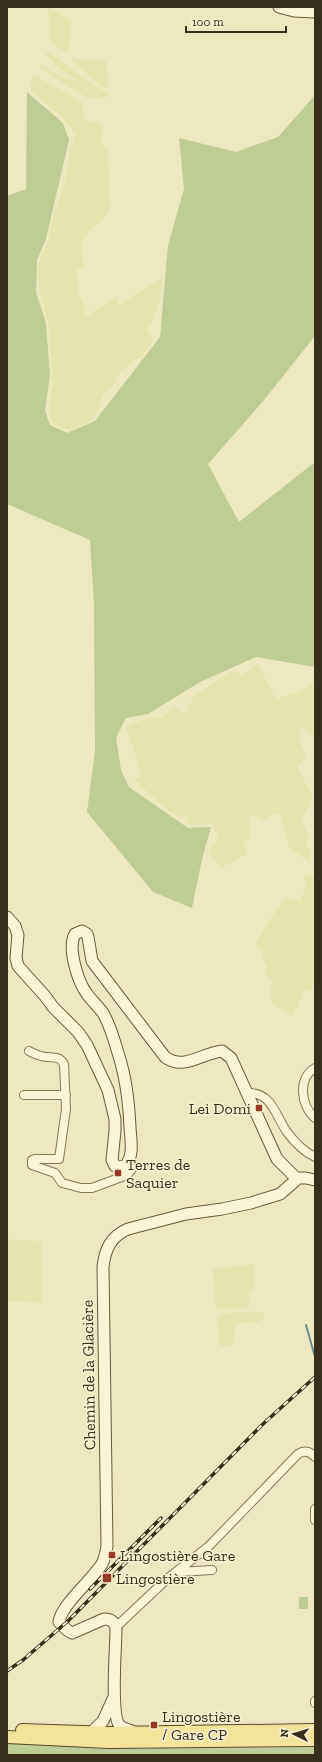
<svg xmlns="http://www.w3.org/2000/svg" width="322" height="1762" viewBox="0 0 322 1762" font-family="'Zilla Slab',serif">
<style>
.farmland{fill:#e4e4af}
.green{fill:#becc96}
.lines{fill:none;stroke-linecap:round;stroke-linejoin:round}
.stream{stroke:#6b8f8c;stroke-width:2}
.street-casing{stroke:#887959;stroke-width:10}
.secondary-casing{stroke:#6a5a3c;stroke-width:13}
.primary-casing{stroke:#56462d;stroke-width:14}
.street{stroke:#f9f4d5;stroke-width:8}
.secondary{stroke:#f9f4d5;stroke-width:11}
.primary{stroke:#f2e499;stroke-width:12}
.rail-casing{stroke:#382e1d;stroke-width:3.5}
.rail{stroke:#f6f1d2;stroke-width:2;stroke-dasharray:6;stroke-linecap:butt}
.poi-dot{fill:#983928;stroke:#f6f1d2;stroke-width:1.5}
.labels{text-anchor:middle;stroke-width:3;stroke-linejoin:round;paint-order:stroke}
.poi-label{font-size:16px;fill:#382e1d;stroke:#f6f1d2;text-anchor:start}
.street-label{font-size:16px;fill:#382e1d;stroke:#f6f1d2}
</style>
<rect width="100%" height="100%" fill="#eee8c2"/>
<path class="farmland" d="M48 7 71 20 69 52 59 49 50 39Z
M48 52 96 87 109 93 105 98 86 97 65 84 39 67 41 65 63 78 77 81V80L61 70 45 54Z
M70 59 106 61 109 87H106L100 85Z
M33 75 71 95 83 104 84 121 97 122 103 126 101 142 108 148 110 209 106 216 88 232 81 243 84 268 76 270 79 282 77 291 84 304 85 317 117 297V306L162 278 161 297 152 322 147 329 153 339 143 355 120 371 114 385 104 394 97 411 91 421 69 430 53 424 49 413 52 383 49 327 39 287 38 268 41 256 47 245 52 222 64 184 71 148 76 135 61 116 30 91Z
M258 664 276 699 299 692 315 681V737L302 726 298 736 306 757 297 766 312 795 310 804 301 819 308 835 306 845 311 850 309 861 290 849 279 812 262 820 252 814 248 820 251 837 243 843 248 853 221 868 209 851 218 837 212 824 188 825V817L179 818 173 812H170L134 780 142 776 126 727 145 719 163 717 173 707 186 714 193 697 210 685 234 670 242 676Z
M307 874 315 878V983L310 991 305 989 297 1008 292 1015 272 1004 270 990 273 982 265 972 267 966 262 959 264 952 255 945 272 916 287 897 300 902 307 883 303 878Z
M7 1239 41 1241 42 1302 7 1301Z
M254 1264 255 1289 249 1290V1308L216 1309 213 1269Z
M263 1312 265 1317 259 1322 235 1323 234 1345 220 1346 217 1319 222 1313Z"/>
<path class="green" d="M27 92 63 123 69 140 46 239 37 260 36 292 46 323 50 375 45 411 50 425 67 433 95 421 160 337 168 245 184 189 179 138 236 152 278 137 315 95V336L264 400 208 464 239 522 315 462V667L256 657 200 682 148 714 126 718 116 738 121 770 129 787 188 828 211 827 202 859 192 908 153 892 87 812 95 751 94 604 90 540 7 504V196L26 189Z
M299 1597H308V1609H299Z
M7 1743C109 1750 212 1748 315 1747V1755H7Z"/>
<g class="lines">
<path class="stream" d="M306 1325 315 1357"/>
<defs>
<path id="street" d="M29 1051C33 1053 37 1055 41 1056 51 1059 58 1054 64 1064L66 1109 59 1159H35L32 1160V1165L55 1173 62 1183 81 1188H92L127 1175 132 1169 128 1163
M315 1068C297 1078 301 1106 315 1118
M247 1093C272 1092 275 1115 287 1132 295 1143 303 1151 315 1157
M24 1095H66
M315 1520V1509
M178 1572 212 1570
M116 1627 167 1579 208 1547 298 1454C304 1450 310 1451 315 1457
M315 1701V1703"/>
<path id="secondary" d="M279 7 294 11 315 12
M7 917 15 926 18 935 16 958 18 966 45 996 53 1007 78 1032 87 1045 108 1090 115 1119V1131L112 1160 115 1166 120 1167 125 1166C134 1157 131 1140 130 1128 129 1102 126 1077 118 1053 114 1039 110 1025 103 1013 98 1006 92 1001 87 994 78 982 67 948 75 934L82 931 87 934 88 937 92 961 165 1057C184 1071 202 1053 222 1051L231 1058 277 1159 296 1178
M296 1178H306L315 1180
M134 1732C130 1730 124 1729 120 1726 110 1716 116 1647 116 1629 115 1622 111 1619 104 1619L72 1633 67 1630 59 1622C61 1605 92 1580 102 1564 105 1558 106 1552 107 1546L103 1267C105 1249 111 1236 128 1229L186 1214 222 1209 251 1203 280 1194 295 1181 296 1178
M91 1733 103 1721 113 1699"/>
<path id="primary" d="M22 1730 112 1733 315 1730
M7 1737 109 1742 315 1740"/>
</defs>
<use href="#street" class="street-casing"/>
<use href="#secondary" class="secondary-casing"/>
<use href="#primary" class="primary-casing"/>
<use href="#street" class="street"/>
<use href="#secondary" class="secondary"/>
<use href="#primary" class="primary"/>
<defs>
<path id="rail" d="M90 1589 161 1518
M7 1671 23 1660 68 1621 263 1424 315 1377"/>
</defs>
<use href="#rail" class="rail-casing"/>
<use href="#rail" class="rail"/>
</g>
<g class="poi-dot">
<rect x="255" y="1104" width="8" height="8" rx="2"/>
<rect x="114" y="1169" width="8" height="8" rx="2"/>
<rect x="108" y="1551" width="8" height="8" rx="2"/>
<rect x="102" y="1573" width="10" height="10" rx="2"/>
<rect x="150" y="1721" width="8" height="8" rx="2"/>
</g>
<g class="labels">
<g class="poi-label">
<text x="251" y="1114" text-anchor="end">Lei Domi</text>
<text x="126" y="1170">Terres de<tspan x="126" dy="18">Saquier</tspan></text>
<text x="120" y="1561">Lingostière Gare</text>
<text x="116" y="1584">Lingostière</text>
<text x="162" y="1722">Lingostière<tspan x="162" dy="18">/ Gare CP</tspan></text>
</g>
<g class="street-label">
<text transform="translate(88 1375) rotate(-91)" y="6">Chemin de la Glacière</text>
</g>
</g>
<rect width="322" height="1762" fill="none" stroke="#382e1d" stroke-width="16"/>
<g transform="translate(294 1734) rotate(275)" stroke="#f6f1d2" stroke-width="3" paint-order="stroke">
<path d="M0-3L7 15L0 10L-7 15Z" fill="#382e1d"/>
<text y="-6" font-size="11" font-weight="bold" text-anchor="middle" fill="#382e1d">N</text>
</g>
<path d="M186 26v6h100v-6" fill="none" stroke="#382e1d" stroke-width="2"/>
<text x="192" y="26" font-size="12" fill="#382e1d" stroke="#f6f1d2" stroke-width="3" paint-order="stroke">100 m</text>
</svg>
